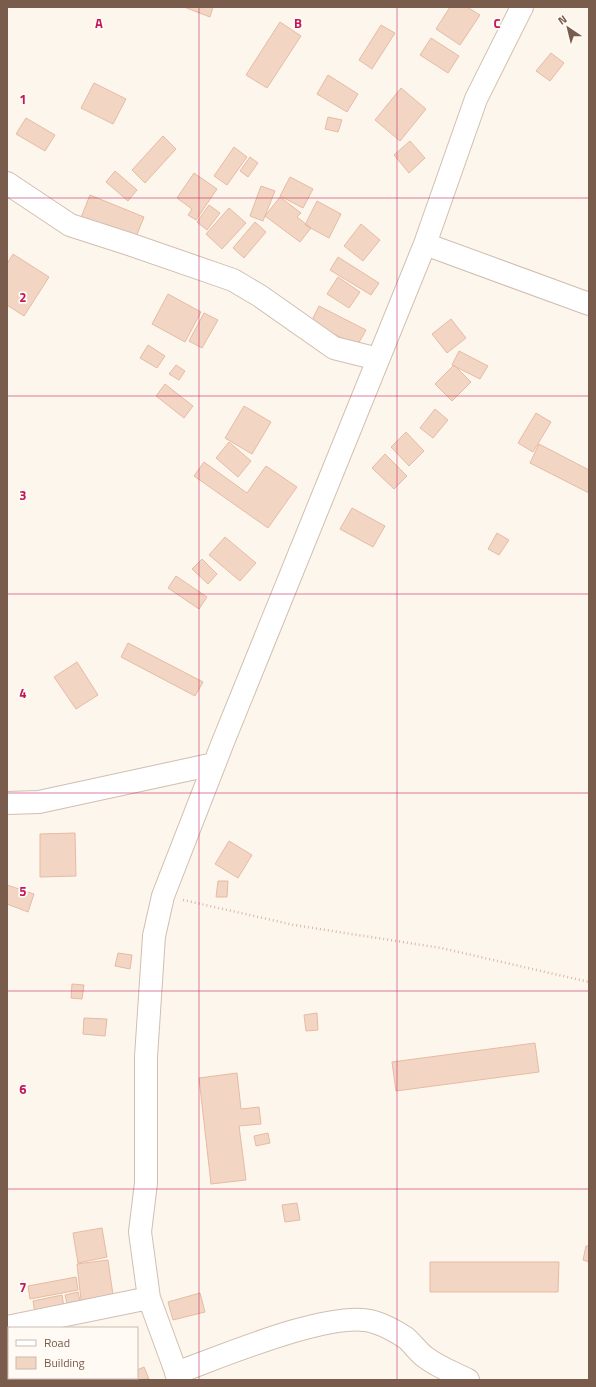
<svg xmlns="http://www.w3.org/2000/svg" width="596" height="1387" viewBox="0 0 596 1387" font-family="'Titillium Web',sans-serif">
<style>
.building{fill:#f3d5c3;stroke:#e6bba3}
.lines{fill:none;stroke-linecap:round;stroke-linejoin:round}
.street-casing{stroke:#d1beb0;stroke-width:24}
.path{stroke:#d9b8a5;stroke-width:2.5;stroke-dasharray:1 3;stroke-linecap:butt}
.street{stroke:#fff;stroke-width:22}
.grid{fill:none;stroke:#c2185b;stroke-width:1;stroke-opacity:0.55}
.grid-label{font-size:13px;text-anchor:middle;font-weight:bold;fill:#c2185b;stroke:#fffaf3;stroke-width:3.5;stroke-linejoin:round;paint-order:stroke}
</style>
<rect width="100%" height="100%" fill="#fdf6ec"/>
<path class="building" d="M184 7H213L210 17Z
M450 7H467L480 15 460 45 436 29Z
M280 22 301 36 267 88 246 75Z
M381 25 395 33 372 69 359 60Z
M431 38 459 56 448 73 420 55Z
M551 53 564 63 550 81 536 71Z
M328 75 358 94 347 112 317 94Z
M94 83 126 99 113 124 81 108Z
M401 88 426 109 400 141 375 120Z
M328 117 342 120 338 132 325 129Z
M26 118 55 135 45 151 16 134Z
M163 136 176 149 145 183 132 170Z
M410 141 425 158 409 173 394 155Z
M234 147 247 157 227 185 214 176Z
M250 157 258 163 248 177 240 171Z
M115 171 137 190 128 201 106 182Z
M194 173 217 189 196 220 188 215 192 209 177 198Z
M290 177 313 189 303 208 280 196Z
M261 186 275 191 263 221 250 216Z
M90 195 144 217 134 242 80 220Z
M280 197 301 213 297 217 311 228 300 242 265 216Z
M317 201 341 214 329 238 305 225Z
M209 205 220 213 207 230 197 222Z
M229 208 246 223 222 249 206 234Z
M255 222 266 232 244 258 233 248Z
M361 224 380 240 363 261 344 246Z
M13 254 49 277 24 316 7 305V264Z
M338 257 379 283 371 295 330 270Z
M338 277 360 292 349 308 327 294Z
M168 294 201 312 185 342 152 324Z
M319 306 366 330 357 346 311 322Z
M204 313 218 320 202 348 189 341Z
M451 319 466 338 447 353 432 334Z
M148 345 165 356 157 368 140 358Z
M459 351 488 366 480 379 452 365Z
M176 365 185 371 179 380 169 374Z
M454 365 471 382 452 401 435 384Z
M165 384 193 406 184 418 156 396Z
M244 406 271 422 252 454 225 438Z
M435 409 448 420 433 438 420 428Z
M536 413 551 422 533 452 518 443Z
M406 432 424 451 409 466 391 447Z
M229 442 251 461 238 477 216 458Z
M539 444 589 470V493L530 463Z
M385 454 407 476 394 489 372 468Z
M204 462 247 493 266 466 297 487 268 528 194 476Z
M352 508 385 526 373 547 340 529Z
M497 533 509 540 499 555 488 549Z
M225 537 256 563 240 581 209 555Z
M202 559 217 574 208 584 192 569Z
M176 576 207 597 199 609 168 588Z
M128 643 203 682 195 696 121 657Z
M77 662 98 695 76 709 54 677Z
M75 833 76 876 40 877V834Z
M229 841 252 855 238 878 215 864Z
M218 881H228L227 897H216Z
M7 885 34 894 28 912 7 904Z
M118 953 132 955 130 969 115 966Z
M72 984 84 985 82 999 71 998Z
M317 1013 318 1030 306 1031 304 1015Z
M84 1018 107 1019 105 1036 83 1034Z
M535 1043 539 1072 396 1091 392 1062Z
M237 1073 241 1109 259 1107 261 1124 239 1126 246 1180 211 1184 199 1078Z
M268 1133 270 1143 256 1146 254 1136Z
M297 1203 300 1220 285 1222 282 1205Z
M102 1228 107 1257 78 1263 73 1233Z
M586 1246H589V1262L583 1260Z
M108 1260 113 1295 81 1300 77 1264Z
M430 1262H559L558 1292H430Z
M76 1277 78 1290 30 1299 28 1286Z
M78 1292 81 1306 68 1308 65 1295Z
M200 1293 205 1312 173 1320 168 1302Z
M62 1295 64 1307 35 1313 33 1301Z
M144 1367 149 1379 121 1380V1378H137V1370Z"/>
<g class="lines">
<defs>
<path id="street" d="M7 183 70 225 129 244 233 280 260 296 334 348 378 359
M425 244 589 304
M7 803 39 802 214 764
M7 1327 149 1298
M176 1373C218 1358 334 1308 374 1322 384 1325 397 1332 406 1338 413 1344 418 1352 425 1357 438 1367 454 1373 468 1380
M179 1380 149 1298 140 1232 146 1183V1057L154 936 163 896 223 742 425 244 476 99 522 7"/>
</defs>
<use href="#street" class="street-casing"/>
<path class="path" d="M183 900 294 925 441 948 589 982"/>
<use href="#street" class="street"/>
</g>
<path class="grid" d="M199 7V1380M397 7V1380M7 198H589M7 396H589M7 594H589M7 793H589M7 991H589M7 1189H589"/>
<g class="grid-label">
<text x="99" y="28">A</text>
<text x="298" y="28">B</text>
<text x="497" y="28">C</text>
<text x="23" y="104">1</text>
<text x="23" y="302">2</text>
<text x="23" y="500">3</text>
<text x="23" y="698">4</text>
<text x="23" y="896">5</text>
<text x="23" y="1094">6</text>
<text x="23" y="1292">7</text>
</g>
<rect width="596" height="1387" fill="none" stroke="#7a5c4d" stroke-width="16"/>
<rect x="8" y="1327" width="130" height="52" fill="#fffaf3" stroke="#cabbb1"/>
<rect x="16" y="1340" width="20" height="6" fill="#ffffff" stroke="#cabbb1"/>
<text x="44" y="1347" font-size="12" fill="#7a5c4d">Road</text>
<rect x="16" y="1357" width="20" height="12" fill="#f3d5c3" stroke="#cabbb1"/>
<text x="44" y="1367" font-size="12" fill="#7a5c4d">Building</text>
<g transform="translate(568 28) rotate(325)" stroke="#fffaf3" stroke-width="3" paint-order="stroke">
<path d="M0-3L7 15L0 10L-7 15Z" fill="#7a5c4d"/>
<text y="-6" font-size="11" font-weight="bold" text-anchor="middle" fill="#7a5c4d">N</text>
</g>
</svg>
